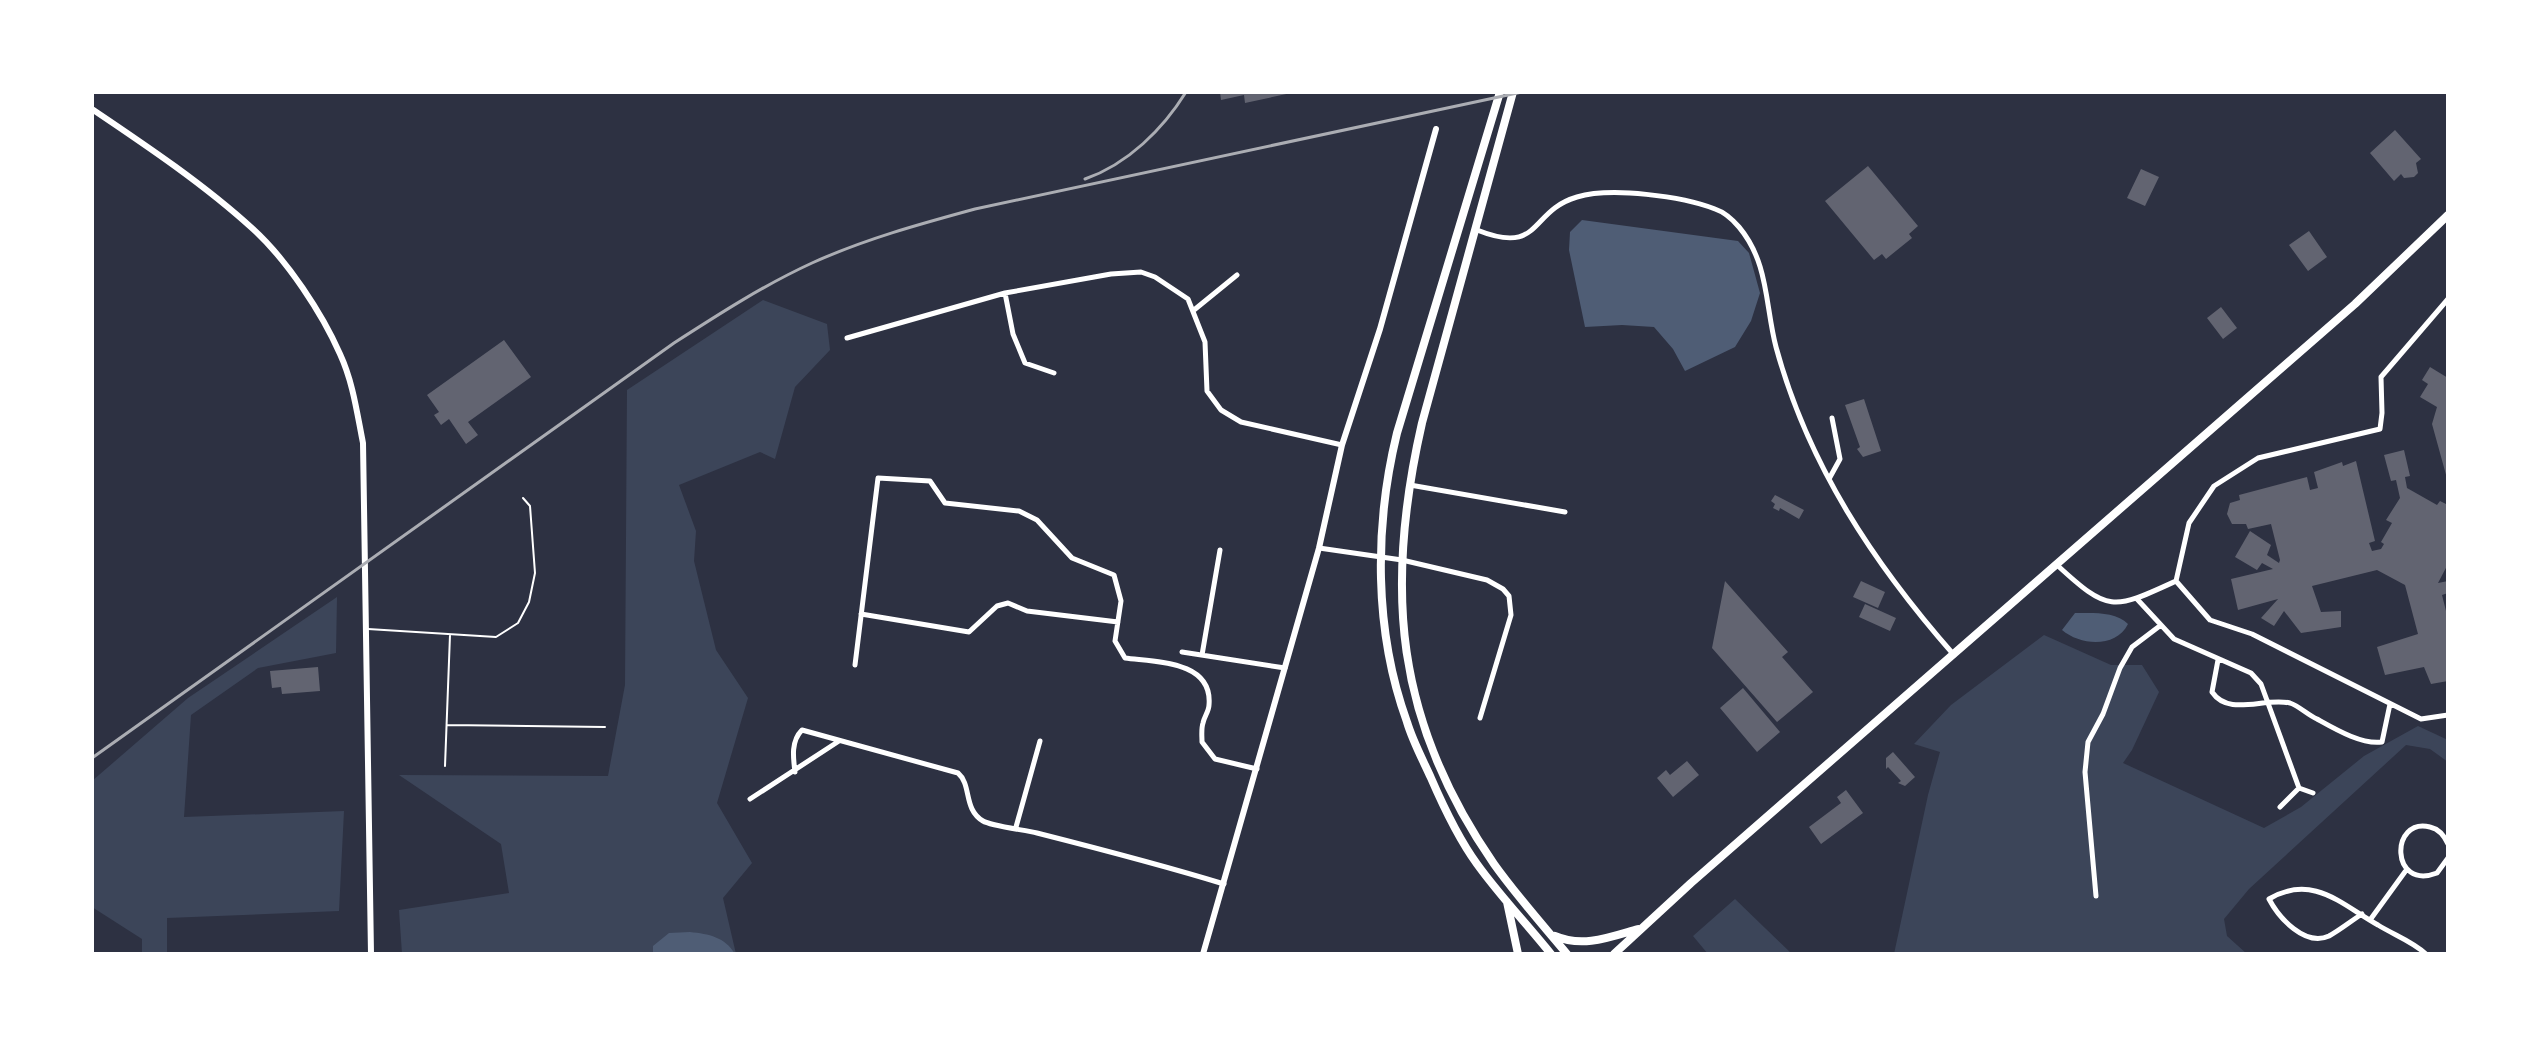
<svg xmlns="http://www.w3.org/2000/svg" width="2540" height="1046" viewBox="0 0 2540 1046" font-family="'Work Sans',sans-serif">
<style>
.green{fill:#3c4559}
.water{fill:#4f5d75}
.building{fill:#626471}
.lines{fill:none;stroke-linecap:round;stroke-linejoin:round}
.service{stroke:#fff;stroke-width:2}
.minor{stroke:#fff;stroke-width:5}
.tertiary{stroke:#fff;stroke-width:6}
.primary{stroke:#fff;stroke-width:8}
.rail{stroke:#abadb3;stroke-width:3}
</style>
<rect width="100%" height="100%" fill="#2d3142"/>
<path class="green" d="M763 300 827 324 830 350 795 387 775 459 760 452 679 485 696 531 694 561 716 650 748 698 717 803 752 863 723 898 736 954H402L399 910 509 893 501 844 399 775 608 776 625 685 627 390Z
M337 597 336 653 258 668 191 715 184 817 344 811 339 911 167 918V954H142V939L92 907V781L188 698Z
M2044 635 2111 665H2142L2159 692 2132 750 2123 763 2264 828 2301 807 2364 756 2418 726 2448 740V762L2430 749 2406 745 2249 889 2224 919 2227 936 2247 954H1894L1928 795 1940 752 1914 744 1951 705Z
M1735 899 1792 954H1708L1693 936Z"/>
<path class="water" d="M1582 220 1738 241 1749 253 1760 293 1751 321 1735 347 1685 371 1673 349 1654 327 1622 325 1585 327 1569 250 1570 232Z
M2075 613C2091 613 2116 611 2128 624 2116 648 2081 646 2062 630Z
M690 932C709 934 725 937 735 954H653V946L669 933Z"/>
<path class="building" d="M1220 92H1291V93L1245 103 1244 95 1221 100Z
M2395 130 2421 159 2416 163 2418 173 2414 177 2404 178 2401 174 2394 181 2370 153Z
M1868 166 1918 226 1909 234 1912 238 1886 259 1882 254 1874 260 1825 201Z
M2141 169 2159 177 2145 206 2127 198Z
M2309 231 2327 257 2308 271 2289 245Z
M2221 307 2237 328 2223 339 2207 318Z
M504 340 531 377 468 422 478 435 466 444 449 419 441 425 434 415 439 412 427 395Z
M2430 367 2448 378V482L2432 424 2437 407 2420 397 2428 384 2422 380Z
M1864 399 1881 451 1863 457 1857 449 1860 447 1845 405Z
M2404 450 2410 476 2405 477 2407 488 2437 505 2440 501 2446 504 2448 501V564L2438 583 2448 581V593L2442 595 2448 619V681L2431 684 2424 667 2385 675 2377 647 2418 634 2405 585 2377 570 2312 586 2321 612 2341 611V627L2301 633 2284 611 2274 626 2261 618 2278 599 2238 610 2231 579 2273 569 2262 563 2257 570 2235 557 2250 531 2271 545 2267 555 2279 563 2280 560 2271 524 2248 529 2246 524H2232L2227 514 2230 503 2240 500 2239 495 2307 477 2310 490 2318 488 2314 472 2342 462 2343 466 2356 461 2375 541 2369 543 2372 551 2381 549 2384 544 2381 542 2392 523 2386 520 2400 498 2396 480 2391 481 2384 455Z
M1775 495 1804 510 1799 519 1780 508 1779 511 1773 508 1775 504 1771 501Z
M1725 581 1788 652 1782 657 1813 692 1777 722 1712 648Z
M1861 581 1885 592 1878 608 1853 597Z
M1865 604 1896 618 1890 631 1859 617Z
M318 667 320 691 282 694 281 687 272 688 270 671Z
M1743 688 1780 732 1757 752 1720 708Z
M1893 752 1915 777 1905 786 1898 783 1901 781 1888 767 1886 769V758Z
M1687 761 1699 775 1673 797 1657 778 1666 770 1670 775Z
M1846 790 1863 813 1821 844 1809 827 1841 803 1837 797Z"/>
<g class="lines">
<path class="service" d="M368 629 496 637 518 623 529 602 535 573 530 506 523 498
M447 725 605 727
M445 766 450 635"/>
<path class="minor" d="M1477 230C1542 256 1529 211 1577 197 1611 187 1682 196 1715 209 1724 212 1733 220 1739 227 1769 263 1765 305 1776 347 1808 465 1874 564 1954 655
M1005 293 1013 334 1025 363 1054 373
M1194 310 1237 275
M847 338 1005 293 1111 274 1141 272 1155 277 1188 299 1205 342 1207 391 1221 410 1241 422 1342 445
M1829 479 1840 459 1832 418
M1410 485 1565 512
M1319 548 1402 560 1487 580 1503 589 1509 596 1511 615 1480 718
M2057 565C2109 613 2113 610 2176 581
M2176 581 2189 523 2214 486 2258 458 2380 429 2382 413 2381 377 2448 299
M2176 581 2210 620 2252 634 2421 719 2448 715
M2137 599 2174 639 2251 673 2261 684 2299 788 2280 807
M861 614 969 632 997 606 1008 603 1027 611 1118 622
M1182 652 1285 668
M1202 655 1220 550
M2218 660 2212 692C2229 717 2264 697 2290 703 2299 706 2308 715 2317 719 2335 729 2362 745 2382 742L2390 704
M855 665 878 478 930 481 945 503 1019 511 1037 520 1072 558 1114 575 1121 601 1115 641 1125 658C1154 662 1213 660 1209 705 1209 711 1204 717 1203 723 1201 729 1202 736 1202 742L1215 759 1257 769
M795 772C793 757 791 741 802 730L958 773C972 785 963 809 983 821 991 826 1025 830 1037 833 1100 849 1162 865 1224 884
M2299 788 2313 793
M750 799 839 741
M1016 827 1040 741
M2448 844C2444 835 2439 829 2430 827 2390 817 2390 891 2437 873L2448 858
M2096 896 2085 772 2088 742 2103 714 2120 668 2132 647 2161 625
M2362 914C2351 921 2340 930 2329 936 2305 947 2279 918 2269 899 2313 873 2342 905 2378 925 2394 935 2412 941 2426 954
M2370 920 2407 869"/>
<path class="tertiary" d="M92 109C147 146 205 185 253 229 287 260 322 313 340 354 353 382 357 413 363 443L371 954
M1203 954 1319 548 1342 445 1380 329 1436 129"/>
<path class="primary" d="M1500 92 1397 433C1374 527 1374 631 1407 722 1413 742 1423 760 1431 778 1444 808 1458 838 1477 864 1500 896 1527 924 1551 954
M1513 92 1422 423C1384 589 1395 721 1494 864 1516 895 1542 924 1567 954
M1507 902 1518 954
M1555 936C1583 948 1610 937 1638 929
M1614 954 1691 883 2355 304 2448 215"/>
<path class="rail" d="M1085 179C1128 164 1163 129 1186 92
M92 758 674 343C719 314 764 285 812 263 865 239 920 224 975 209L1522 92"/>
</g>
<rect width="2540" height="1046" fill="none" stroke="#ffffff" stroke-width="188"/>
</svg>
